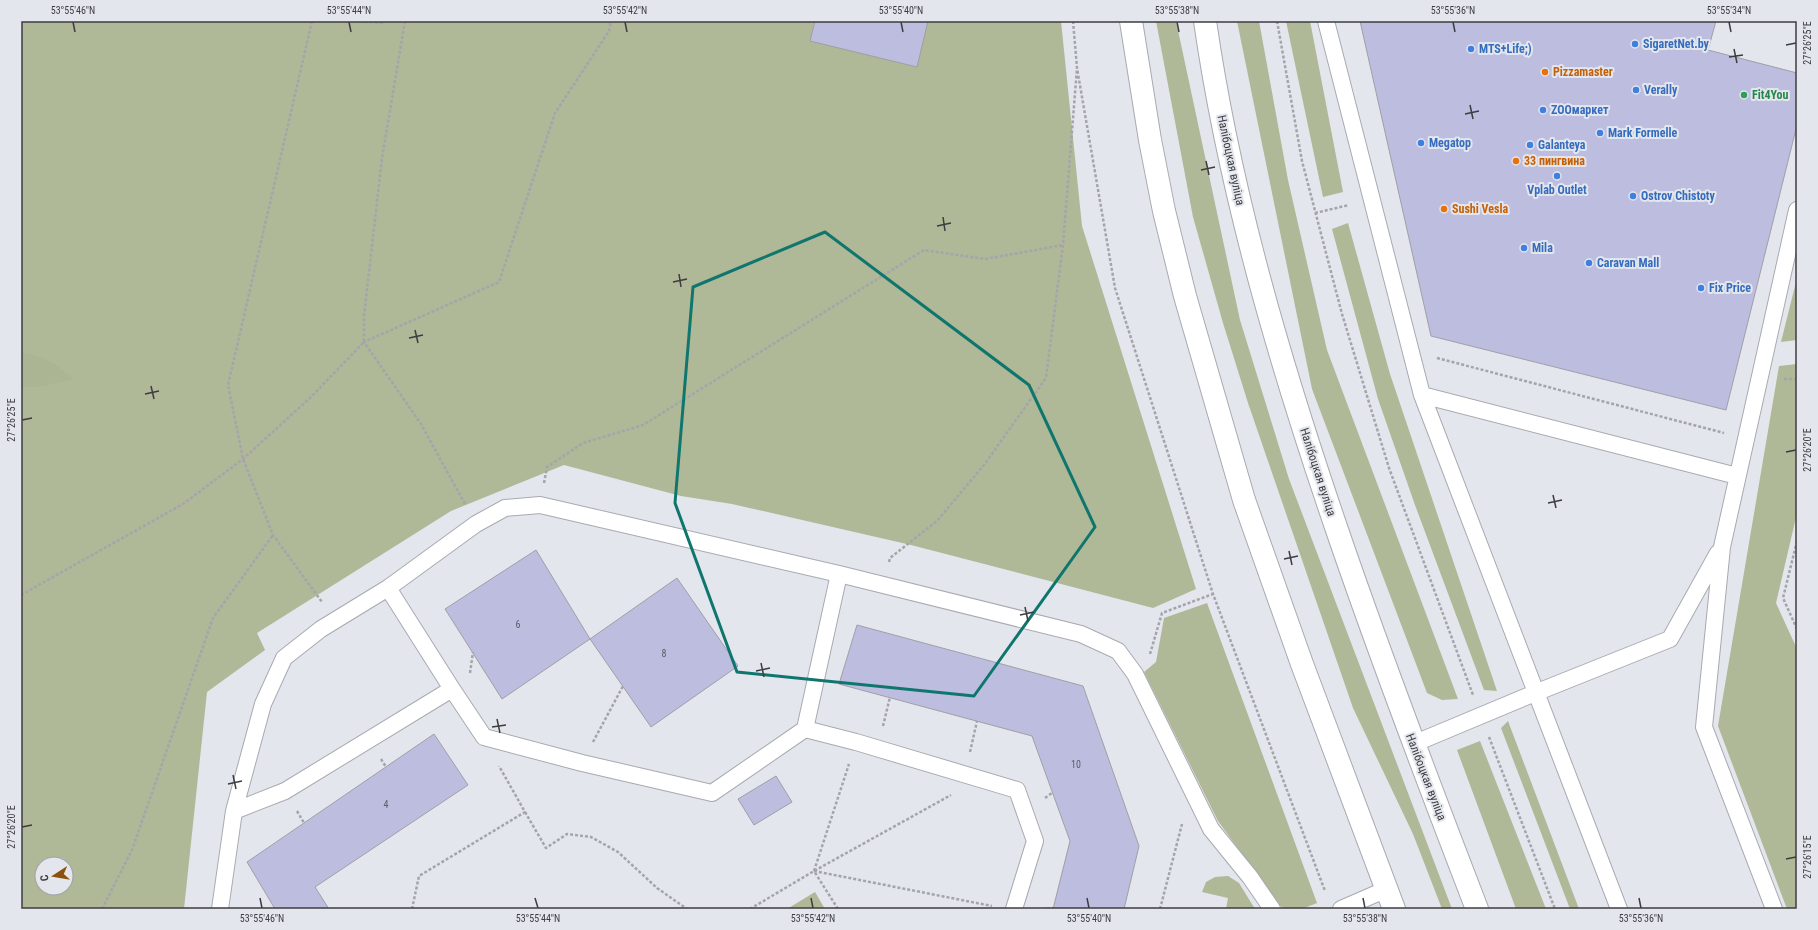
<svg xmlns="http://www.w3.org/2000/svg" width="1818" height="930" viewBox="0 0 1818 930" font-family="'Roboto Condensed',sans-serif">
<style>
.green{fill:#afb897;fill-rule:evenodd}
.forest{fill:#abb593}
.building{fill:#bdbddf;stroke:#9f9fa6}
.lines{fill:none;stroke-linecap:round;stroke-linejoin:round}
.service-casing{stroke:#a8aab1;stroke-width:18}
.secondary-casing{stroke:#a8aab1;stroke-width:24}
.path{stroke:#a3a5ab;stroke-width:2.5;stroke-dasharray:3 2;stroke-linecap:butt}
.service{stroke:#fff;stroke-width:16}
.secondary{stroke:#fff;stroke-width:22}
.marked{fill:none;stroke:#0f766e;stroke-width:3;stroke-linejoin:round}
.ticks{fill:none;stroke:#3c3d40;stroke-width:1.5}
.shop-dot{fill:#3f7fe0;stroke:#e4e6ed;stroke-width:1.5}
.food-dot{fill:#e8710a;stroke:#e4e6ed;stroke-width:1.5}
.leisure-dot{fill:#2e9e5b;stroke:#e4e6ed;stroke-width:1.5}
.labels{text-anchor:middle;stroke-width:4;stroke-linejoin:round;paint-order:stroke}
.number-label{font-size:10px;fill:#5c5d68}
.shop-label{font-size:12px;font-weight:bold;fill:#366cbe;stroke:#e4e6ed;text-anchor:start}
.food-label{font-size:12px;font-weight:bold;fill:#c56008;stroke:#e4e6ed;text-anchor:start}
.leisure-label{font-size:12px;font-weight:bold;fill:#27864d;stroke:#e4e6ed;text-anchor:start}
.street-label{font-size:12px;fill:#3c3d40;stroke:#e4e6ed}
.neatline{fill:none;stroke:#3c3d40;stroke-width:1.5}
.ticks-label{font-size:10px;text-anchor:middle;fill:#3c3d40}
</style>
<rect width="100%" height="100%" fill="#e4e6ed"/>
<path class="green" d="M21 21H1061L1082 226 1196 589 1153 608 911 545 732 504 681 496 564 465 451 511 257 633 265 650 207 692 184 909H21ZM42 864H66V888H42Z
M1156 21H1176L1240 320 1289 479 1452 909H1442L1413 834 1353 708 1248 403 1223 323 1193 217Z
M1237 21H1259L1288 180 1327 350 1458 699 1442 700 1427 693 1312 389Z
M1286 21H1310L1343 192 1323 197Z
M1348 223 1390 374 1497 691 1484 690 1415 505 1378 399 1332 229Z
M1797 278V340L1781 342Z
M1797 364V513L1776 603 1797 649V909H1787L1718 726 1779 366Z
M1207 603 1317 903C1305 908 1292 913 1280 906L1218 821 1144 672 1156 662 1164 618Z
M1508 721 1579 909H1570L1501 728Z
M1480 741 1546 909H1516L1457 750Z
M1228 876 1239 883 1255 909H1226L1228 898 1202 892 1206 882 1215 877Z
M815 892 825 909H787Z"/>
<path class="forest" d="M21 353C47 356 54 363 73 379L39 387H21Z"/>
<path class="building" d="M815 21H928L917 67 810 41Z
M1360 21H1716L1708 50 1797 73V125L1726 410 1431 336Z
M536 550 590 639 502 699 445 609Z
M677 578 738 666 651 727 590 639Z
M857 625 1083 686 1139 846 1124 909H1053L1070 841 1032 736 839 684Z
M434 734 468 785 315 887 329 909H275L247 862Z
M776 776 792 802 754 825 738 799Z"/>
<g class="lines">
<defs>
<path id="service" d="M1326 21 1422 395 1619 909
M1422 395 1737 476
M388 588 452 689
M805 729 856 742 1017 790 1035 841 1014 909
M1413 744 1535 693 1670 639 1718 553
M234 811 263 704 284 658 321 629 388 588 476 524 505 508 540 505 839 574
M220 909 234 811 285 791 452 689 484 737 582 763 712 793 805 729 839 574 1081 634 1118 651 1135 674 1211 829 1250 877 1272 909
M1341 909 1387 889
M1774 909 1704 727 1722 547 1797 210"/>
<path id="secondary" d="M1131 21 1150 140 1164 211 1185 296 1244 500 1302 664 1394 909
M1205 21C1230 194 1280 363 1336 527 1380 656 1428 782 1477 909"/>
</defs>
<use href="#service" class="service-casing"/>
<use href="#secondary" class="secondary-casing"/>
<path class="path" d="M312 21 228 385 243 459 273 535 322 602
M355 21 382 23 384 21
M1073 21 1077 68 1115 288 1213 594 1325 891
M1277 21 1302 161 1342 314 1389 468 1473 695
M1315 213 1349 205
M1437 358 1724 433
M1784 379H1797
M544 483 547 467 583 443 643 425 924 250 985 259 1063 245
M465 504 421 424 364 342 499 282 555 113 609 31 611 21
M1797 541 1783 598 1797 629
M889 562 890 558 937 521 984 465 1046 378 1063 245 1077 68
M21 595 183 504 243 459 311 397 364 342V316L382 158 405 21
M1150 654 1162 613 1213 594
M470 673 473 652
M883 726 890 697
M1489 737 1555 909
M593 742 623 686
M970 752 977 721
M381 759 386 767
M1045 798 1052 793
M297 811 304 823
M525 812 546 848 567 834 591 837 618 852 657 888 687 909
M814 871 992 906
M102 909 132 850 213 618 273 535
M412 909 419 876 525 812 499 766
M750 909 814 871 951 795
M838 909 814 871 849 764
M1042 909 1054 908
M1160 909 1182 824"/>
<use href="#service" class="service"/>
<use href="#secondary" class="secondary"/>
</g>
<path class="marked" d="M825 232 1029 385 1095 527 974 696 737 672 675 503 693 287Z"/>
<path class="ticks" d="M73 22 75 32M349 22 351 32M625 22 627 32M901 22 903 32M1177 22 1179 32M1453 22 1455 32M1729 22 1731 32M1786 45 1796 43M1734 49 1737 63M1729 57 1743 55M1470 105 1473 119M1465 114 1479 111M1206 161 1209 175M1201 170 1215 167M943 217 945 231M937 226 951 223M679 274 681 287M673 282 687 279M415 330 418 343M409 338 423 335M151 386 154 399M145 394 159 391M22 420 32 418M1786 452 1796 450M1553 495 1556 508M1548 503 1562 500M1289 551 1292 565M1284 559 1298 556M1025 607 1028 621M1020 615 1034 612M761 663 764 677M756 671 770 668M497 719 500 733M492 727 506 725M233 775 236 789M228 784 242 781M22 827 32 825M1786 859 1796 857M260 898 262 908M535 898 538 908M811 898 813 908M1087 898 1089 908M1363 898 1365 908M1639 898 1641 908"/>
<g class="shop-dot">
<circle cx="1635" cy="44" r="4"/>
<circle cx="1471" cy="49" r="4"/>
<circle cx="1636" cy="90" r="4"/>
<circle cx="1543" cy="110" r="4"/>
<circle cx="1600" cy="133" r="4"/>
<circle cx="1421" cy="143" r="4"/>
<circle cx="1530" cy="145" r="4"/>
<circle cx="1557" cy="176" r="4"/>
<circle cx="1633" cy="196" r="4"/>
<circle cx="1524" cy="248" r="4"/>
<circle cx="1589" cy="263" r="4"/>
<circle cx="1701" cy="288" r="4"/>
</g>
<g class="food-dot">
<circle cx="1545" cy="72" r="4"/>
<circle cx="1516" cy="161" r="4"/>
<circle cx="1444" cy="209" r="4"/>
</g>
<circle class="leisure-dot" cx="1744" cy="95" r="4"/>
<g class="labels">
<g class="number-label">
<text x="518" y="628">6</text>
<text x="664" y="657">8</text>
<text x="1076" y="768">10</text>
<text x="386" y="808">4</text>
</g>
<g class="shop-label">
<text x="1643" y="48">SigaretNet.by</text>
<text x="1479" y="53">MTS+Life;)</text>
<text x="1644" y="94">Verally</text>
<text x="1551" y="114">ZOOмаркет</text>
<text x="1608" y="137">Mark Formelle</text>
<text x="1429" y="147">Megatop</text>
<text x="1538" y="149">Galanteya</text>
<text x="1557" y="194" text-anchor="middle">Vplab Outlet</text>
<text x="1641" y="200">Ostrov Chistoty</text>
<text x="1532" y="252">Mila</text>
<text x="1597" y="267">Caravan Mall</text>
<text x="1709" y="292">Fix Price</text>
</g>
<g class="food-label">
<text x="1553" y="76">Pizzamaster</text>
<text x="1524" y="165">33 пингвина</text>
<text x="1452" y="213">Sushi Vesla</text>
</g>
<g class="leisure-label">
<text x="1752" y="99">Fit4You</text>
</g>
<g class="street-label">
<text transform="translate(1231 160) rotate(78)" y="4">Налібоцкая вуліца</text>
<text transform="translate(1318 472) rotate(72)" y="4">Налібоцкая вуліца</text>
<text transform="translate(1426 777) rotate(69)" y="4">Налібоцкая вуліца</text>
</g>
</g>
<rect width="1818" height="930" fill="none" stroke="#e4e6ed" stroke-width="44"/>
<g transform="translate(54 876) rotate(258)"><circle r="19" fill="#e4e6ed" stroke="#a1a2a8"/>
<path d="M0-3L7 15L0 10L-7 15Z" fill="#8c510c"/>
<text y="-6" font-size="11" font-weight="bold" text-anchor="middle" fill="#3c3d40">С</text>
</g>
<rect x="22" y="22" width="1774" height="886" class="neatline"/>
<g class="ticks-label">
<text x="73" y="14">53°55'46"N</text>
<text x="349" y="14">53°55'44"N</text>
<text x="625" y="14">53°55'42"N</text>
<text x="901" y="14">53°55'40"N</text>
<text x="1177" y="14">53°55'38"N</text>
<text x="1453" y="14">53°55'36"N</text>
<text x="1729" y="14">53°55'34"N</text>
<text transform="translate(1807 43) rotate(-90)" y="4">27°26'25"E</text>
<text transform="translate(11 420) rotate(-90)" y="4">27°26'25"E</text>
<text transform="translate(1807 450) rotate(-90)" y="4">27°26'20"E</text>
<text transform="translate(11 827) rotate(-90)" y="4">27°26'20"E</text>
<text transform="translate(1807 857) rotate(-90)" y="4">27°26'15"E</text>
<text x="262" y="922">53°55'46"N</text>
<text x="538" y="922">53°55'44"N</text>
<text x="813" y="922">53°55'42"N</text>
<text x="1089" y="922">53°55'40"N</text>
<text x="1365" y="922">53°55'38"N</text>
<text x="1641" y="922">53°55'36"N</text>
</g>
</svg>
